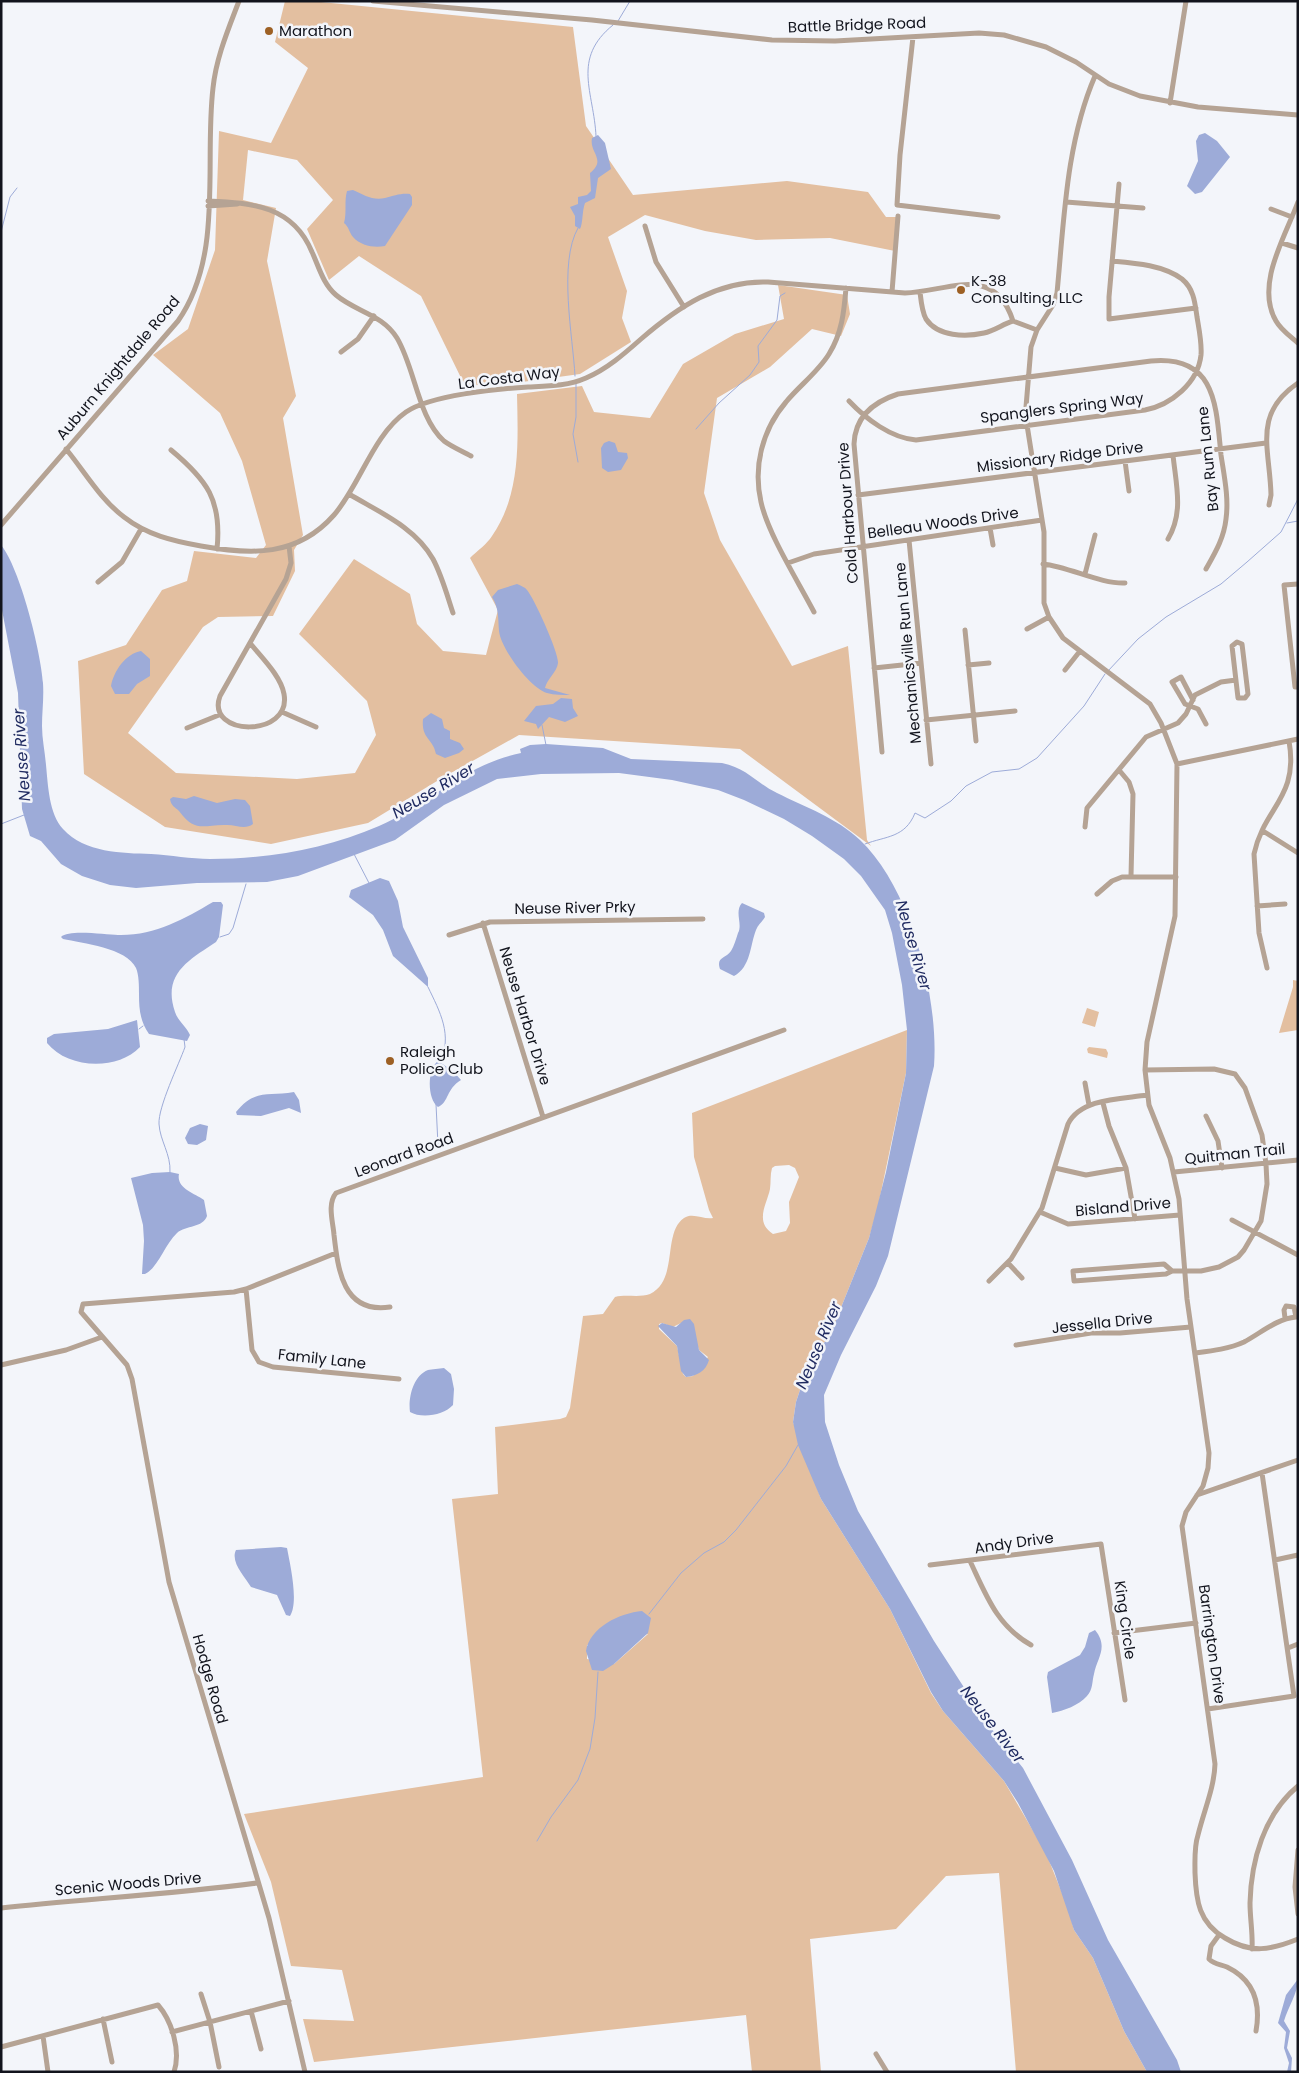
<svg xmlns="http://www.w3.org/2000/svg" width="1299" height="2073" viewBox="0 0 1299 2073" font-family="Poppins,sans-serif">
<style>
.green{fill:#e3bfa0;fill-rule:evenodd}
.water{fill:#9dabd8}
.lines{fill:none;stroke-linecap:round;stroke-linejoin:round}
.stream{stroke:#9dabd8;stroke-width:1}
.minor{stroke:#b5a394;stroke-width:5}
.poi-dot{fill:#9d6024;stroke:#f3f5fa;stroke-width:2}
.labels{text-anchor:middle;stroke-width:5;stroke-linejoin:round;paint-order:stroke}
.street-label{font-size:15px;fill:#12141d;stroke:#f3f5fa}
.poi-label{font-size:15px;fill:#12141d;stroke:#f3f5fa;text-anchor:start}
.water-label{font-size:16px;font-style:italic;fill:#202b61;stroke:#f3f5fa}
</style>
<rect width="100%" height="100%" fill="#f3f5fa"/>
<path class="green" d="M285 1H311L573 27 586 126 633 195 787 181 868 192 886 217H896L895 251 830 238 756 240 705 231 645 215 608 237 627 291 622 318 631 342 580 374 522 382 465 386 421 296 359 256 329 280 307 229 333 200 297 160 248 150 243 200 276 208 267 261 296 396 283 418 303 535 294 550 295 571 273 616 218 617 203 627 128 733 176 773 297 779 355 773 376 735 367 701 299 634 354 559 410 594 417 624 443 651 486 655 498 610 470 558C477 551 487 544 492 536 521 494 518 442 517 394L582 386 594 412 650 418 683 364 735 334 784 319 778 285 847 295 850 314 841 336 812 329 770 367 717 398 704 493 720 540 792 666 848 646 867 840 871 846 740 749 519 735 442 778 368 823 271 844 165 827 84 774 78 661 126 645 162 590 187 581 194 551 256 558 266 545 242 461 220 413 153 355 188 329 215 250 219 131 271 143 308 68 275 42Z
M1293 980 1298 981V1030L1279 1033 1293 987Z
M1087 1008 1099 1012 1095 1027 1082 1023Z
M907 1030 906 1073 877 1211 869 1238 830 1335 809 1363 796 1402 793 1422 821 1499 890 1609 931 1693 943 1711 1004 1781 1046 1853 1068 1908 1074 1930 1093 1958 1124 2031 1147 2072H1016L999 1873 946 1876 896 1929 810 1939 821 2072H752L746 2015 314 2062 303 2019 354 2021 342 1970 291 1966 271 1882 244 1814 483 1777 452 1499 498 1494 495 1427 560 1419 566 1417 570 1408 583 1316 603 1314 615 1297C626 1294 639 1298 650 1294 679 1280 662 1233 684 1218 693 1212 704 1220 713 1218L709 1210 694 1157 692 1113ZM789 1165 795 1168 799 1177 789 1202 790 1223 786 1231 773 1234C754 1222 767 1204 770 1189 771 1182 770 1175 772 1168L775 1166ZM662 1323 673 1327 681 1323 695 1338 699 1350 708 1357 693 1376 686 1377 683 1374 677 1346 659 1329V1324ZM648 1634 614 1664 587 1659V1645Z
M1089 1047 1106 1049 1108 1053 1107 1058 1088 1053 1087 1049Z"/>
<path class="water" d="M1205 133 1217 141 1230 157 1202 192 1195 194 1187 186 1198 161 1196 141 1199 135Z
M598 135 605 143 611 169 598 178 595 198 585 203C582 211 583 223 580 229L575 226V216L570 207 578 204V197L587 195 591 191 590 173C607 159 589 153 592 138Z
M353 190C364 195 373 201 385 198 394 196 400 193 410 194L412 197V205L385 246C374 248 361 246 353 237 349 232 349 227 344 223 347 212 344 202 347 191Z
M609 441 615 443 618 452 627 453 628 458 621 470 608 472 602 468 601 448 604 443Z
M1 545C20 568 41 652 43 683 44 698 42 712 42 726 42 739 45 752 46 765 48 785 49 814 63 829 85 853 122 853 151 854 171 855 191 859 210 859 267 859 326 849 379 826 430 804 463 765 521 753L520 749 530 745 546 744 603 748 631 759 722 763C747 768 756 783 777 793 805 807 837 818 860 840 911 888 939 998 934 1066L888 1256 876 1286 841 1355 824 1395 825 1422 839 1465 858 1511 934 1641 987 1723 1023 1768 1072 1860 1108 1940 1177 2060 1181 2072H1147L1124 2031 1093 1958 1074 1930 1054 1871 1018 1803 1004 1781 943 1711 931 1692 890 1609 821 1499 798 1445 793 1422 796 1402 809 1363 830 1335 869 1238 886 1172 906 1073 907 1030 902 985 892 933 885 910 861 876 844 859 812 836 784 819 744 800 718 790 672 780 619 773 541 774 497 779 444 805 395 840 298 876 267 882 197 883 136 888 110 885 82 876 61 864 41 841 30 836 22 809 18 693 1 605Z
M517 584C521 586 525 587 527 590 534 598 559 653 558 663 557 672 547 679 545 688L570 695C563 695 554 695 547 693 530 688 501 649 499 631 498 618 499 608 492 597L498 590Z
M141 651 150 659V676L137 684 129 694H115L111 686C114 671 125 654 141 651Z
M561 698 572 699 573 708 578 716 565 722 549 717 538 729 536 724 524 721 536 706 553 704Z
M431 713 442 719 444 728 450 731V739L460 743 464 749 459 753 445 758 436 754C433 738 421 739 423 719Z
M194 796 217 803 235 799 245 800 250 806 253 824C245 830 237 825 227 825 204 824 196 834 179 811 175 807 171 806 170 799L173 797 186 799Z
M380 878 389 881 398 901 403 927 428 978V987L393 956 383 930 373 915 349 897 351 890Z
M213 902H221L223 905 219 937 216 942C189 960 162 974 175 1012 178 1021 186 1026 190 1035L187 1041 149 1034C140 1021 139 1009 139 994 139 986 139 975 136 968 127 948 82 943 63 939L61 937C69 929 106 935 118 935 154 936 184 919 213 902Z
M742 903 764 913 765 917C762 922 758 925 756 930 750 945 751 967 734 976L720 969C716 957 725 959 731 951 734 946 736 939 738 933 743 924 734 912 742 903Z
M137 1020 140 1047C117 1071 68 1069 47 1043V1038L54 1034 108 1029Z
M438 1061 453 1071 461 1080C446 1089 449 1102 438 1107 427 1099 427 1069 438 1061Z
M294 1092 299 1100 301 1113 289 1108 261 1116 237 1115 236 1112C255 1088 268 1097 294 1092Z
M200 1124 208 1126 206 1140 197 1145 188 1144 185 1138 190 1128Z
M170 1172 179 1174C176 1188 194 1193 204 1200L207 1216C203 1228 186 1225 177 1233 165 1244 158 1268 145 1274H142L144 1241 143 1225 131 1178 152 1173Z
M690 1319 694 1324 699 1350 709 1360C706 1371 697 1376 686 1377L681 1371 677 1346 658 1326 662 1323 676 1327 684 1320Z
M444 1368 451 1374 454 1389 453 1405C444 1415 422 1419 410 1412 408 1398 413 1376 428 1370 432 1369 439 1369 444 1368Z
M281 1547 287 1548C290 1564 299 1602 290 1616L286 1615 277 1595 251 1587C245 1577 230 1562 236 1550Z
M642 1611 651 1618 648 1633 614 1664 603 1671 592 1670 586 1651C590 1627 620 1613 642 1611Z
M1095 1630C1109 1647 1097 1658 1094 1674 1092 1681 1093 1690 1087 1696 1079 1705 1064 1711 1052 1713L1047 1677 1048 1672 1080 1655 1085 1647 1089 1633Z
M1298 1979C1298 1993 1288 2007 1284 2021L1290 2031 1287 2048 1292 2058 1291 2072H1287L1289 2063 1284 2048 1286 2032 1278 2023 1286 1995Z"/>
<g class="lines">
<path class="stream" d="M618 21 630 1
M596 136C594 92 571 59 613 25
M1 232 10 197 17 188
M575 376C573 337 558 263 578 228
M576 384V417L573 434 578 462
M696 429 719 403 750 375 759 362 758 346 777 320 780 296 785 293
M1287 523 1298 521
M1108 671 1138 639 1166 617 1221 584 1247 562 1281 532 1298 499
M542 725 546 745
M1 824 24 815
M865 844C886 836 905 838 915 813L925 818 951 801 966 786 992 772 1019 769 1037 758 1084 706 1105 674
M354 854 369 883
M220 937 229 934 233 928 246 884
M428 987C440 1012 453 1035 440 1063
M139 1029 143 1026
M436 1104 438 1145
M170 1172C171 1154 160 1141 159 1124 158 1107 179 1064 185 1047L184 1039
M649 1614 681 1573 704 1553 724 1542 736 1530 786 1466 798 1445
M537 1841 551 1817 578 1780 590 1749 595 1718 598 1672"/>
<path class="minor" d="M373 1 592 20 772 40 835 41 979 33 1004 35 1046 47 1076 62 1109 84 1140 96 1198 107 1298 115
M913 37 900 155 897 205 998 217
M1095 76C1066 143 1064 221 1057 293L1053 305 1037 330 1031 347 1026 407 1027 425 1044 532V603L1049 617 1063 638 1150 704 1161 723 1177 764 1175 916 1147 1042 1145 1070 1149 1105 1170 1158 1179 1199 1187 1299 1209 1453 1208 1468 1203 1486 1186 1512 1182 1526 1215 1764C1214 1789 1204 1810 1198 1835 1194 1847 1195 1860 1195 1873 1196 1901 1199 1923 1225 1938 1251 1954 1271 1950 1298 1939
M1170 103 1186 1
M1119 184 1109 297V319L1196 308
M208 201C253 203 293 206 312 252 319 267 323 284 336 295 356 312 382 314 397 338 415 368 418 418 444 441 452 447 462 451 471 456
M1066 202 1143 208
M1298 202C1285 237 1255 285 1276 321 1281 330 1290 336 1298 343
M208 206 237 204
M1271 209 1292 217
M645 226 656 262 684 307
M1282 243 1298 248
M892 292 898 216
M920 292C921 301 922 312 926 319 938 337 966 337 984 333 994 331 1003 324 1013 321L1037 330
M341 352 358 339 374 316
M849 401C866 419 891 438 916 440L1145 410C1171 405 1198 383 1201 355 1202 343 1199 329 1197 317 1195 303 1194 289 1182 279 1163 265 1135 263 1112 261
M66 449C85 472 100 499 124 517 147 535 173 541 201 546 251 555 297 557 334 515 360 485 373 435 406 412 431 395 496 389 528 387 548 386 568 386 586 378 607 369 624 354 641 339 678 307 718 280 768 282L905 293C947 292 994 262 1013 321
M171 450C207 480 222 500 217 549
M1125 461 1129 491
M349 494C379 512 415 527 433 559 442 576 447 595 453 613
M858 495 1266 443
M1269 505 1271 495C1270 449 1252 414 1298 383
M1 525 178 321C224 255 204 164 213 88 216 58 228 30 239 1
M990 528 993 545
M1168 539C1184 512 1176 485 1173 455
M909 540 931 764
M788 563 814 554 1042 520
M1043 564C1070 567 1100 584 1125 583
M1085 574 1095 535
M98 582 122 562 141 529
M1298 584 1284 585 1295 687H1298
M814 612C798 581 768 534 761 502 753 467 762 430 786 402 799 386 818 372 829 354 842 333 844 312 846 288
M1027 629 1049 617
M965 630 976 741
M1237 642 1242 644 1248 694 1245 698H1238L1232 646Z
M250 643C261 657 281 676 284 694 292 738 205 737 220 696L286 579 291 563 289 546
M968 665 989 663
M874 668 921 663
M1065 670 1080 651
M1193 700 1181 677 1172 682 1185 704 1198 709 1206 724
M282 712 316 727
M926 720 1015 711
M187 728 219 715
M882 752 854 444C855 417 873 402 898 394L1151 361C1216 355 1216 405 1221 455 1224 475 1229 498 1226 519 1224 538 1215 553 1206 569
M1177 764 1298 739
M1119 770 1129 782 1133 794 1131 876
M1085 827 1087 808 1146 737 1178 723 1186 714 1195 695 1221 682 1236 680
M1263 831 1298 853
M1097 894 1112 881 1122 877H1176
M1257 906 1285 904
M483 923 543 1117
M449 935 490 922 703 919
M1267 968 1259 933 1254 854C1264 807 1299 798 1289 741
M1145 1070 1214 1069 1235 1074 1245 1088 1262 1135 1266 1164 1267 1184 1261 1221 1244 1250 1238 1257 1219 1267 1201 1271H1172L1166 1274 1074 1281 1073 1271 1164 1264 1172 1271
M1085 1083 1089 1105
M1103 1103 1109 1126 1126 1168 1135 1219
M1206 1116 1218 1141 1222 1168
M1055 1168 1086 1175 1126 1168
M1174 1172 1298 1160
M1040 1212 1068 1224 1180 1215
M1232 1220 1298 1255
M1008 1263 1022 1278
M989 1281 1011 1259 1042 1208 1068 1124C1081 1098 1122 1099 1147 1095
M246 1289 252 1350 259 1362 273 1367 399 1379
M390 1307C343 1314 338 1270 334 1235 333 1222 327 1204 336 1193L784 1030
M1016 1345 1091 1333H1120L1191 1327
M1195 1353C1211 1351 1229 1349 1244 1342 1261 1333 1276 1319 1296 1317L1294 1307 1286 1306 1284 1310 1285 1318
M1 1365 66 1350 102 1337
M1197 1495 1298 1460
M1275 1560 1298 1555
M970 1561C986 1595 997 1626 1031 1645
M930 1565 1101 1544 1125 1700
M1114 1633 1196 1623
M1288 1648 1298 1644
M1208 1709 1294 1696 1262 1473
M1298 1850 1295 1887 1298 1914
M1 1908C87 1899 172 1894 257 1883
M1219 1935 1211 1946 1209 1959C1215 1965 1220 1964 1227 1967 1254 1980 1261 2003 1256 2031
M1252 1949C1253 1934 1250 1919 1250 1903 1251 1861 1264 1814 1298 1786
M201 1994 210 2022 219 2067
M251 2011 261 2049
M103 2019 112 2062
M172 2032 289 2001
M43 2036 48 2072
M1 2047 158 2005C172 2021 181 2051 174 2072
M876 2054 887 2072
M305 2072 269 1918 169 1582 132 1379 127 1365 81 1312 83 1304 234 1292 246 1289 336 1253"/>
</g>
<g class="poi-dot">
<circle cx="269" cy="31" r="5"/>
<circle cx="961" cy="290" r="5"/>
<circle cx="390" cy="1061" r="5"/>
</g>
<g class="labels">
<g class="street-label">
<text transform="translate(857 25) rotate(-2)" y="5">Battle Bridge Road</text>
<text transform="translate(118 368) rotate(-50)" y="5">Auburn Knightdale Road</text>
<text transform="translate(509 378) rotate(-7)" y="5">La Costa Way</text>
<text transform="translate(1062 408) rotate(-7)" y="5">Spanglers Spring Way</text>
<text transform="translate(1060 457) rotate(-7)" y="5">Missionary Ridge Drive</text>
<text transform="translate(1208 459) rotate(-96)" y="5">Bay Rum Lane</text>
<text transform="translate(848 513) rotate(-94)" y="5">Cold Harbour Drive</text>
<text transform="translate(943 523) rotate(-8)" y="5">Belleau Woods Drive</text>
<text transform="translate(908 653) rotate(-95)" y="5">Mechanicsville Run Lane</text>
<text transform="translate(575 908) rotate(-1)" y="5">Neuse River Prky</text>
<text transform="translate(525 1016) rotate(73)" y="5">Neuse Harbor Drive</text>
<text transform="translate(1235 1154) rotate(-6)" y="5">Quitman Trail</text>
<text transform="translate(404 1155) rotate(-20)" y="5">Leonard Road</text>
<text transform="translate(1123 1207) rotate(-5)" y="5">Bisland Drive</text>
<text transform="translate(1102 1323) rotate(-6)" y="5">Jessella Drive</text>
<text transform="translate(322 1359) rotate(6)" y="5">Family Lane</text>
<text transform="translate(1014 1543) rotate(-8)" y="5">Andy Drive</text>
<text transform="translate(1125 1620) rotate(82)" y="5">King Circle</text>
<text transform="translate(1212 1644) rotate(82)" y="5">Barrington Drive</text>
<text transform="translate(210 1679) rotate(74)" y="5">Hodge Road</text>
<text transform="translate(128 1884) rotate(-5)" y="5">Scenic Woods Drive</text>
</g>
<g class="poi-label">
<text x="279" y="36">Marathon</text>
<text x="971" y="286">K-38<tspan x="971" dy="17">Consulting, LLC</tspan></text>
<text x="400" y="1057">Raleigh<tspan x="400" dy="17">Police Club</tspan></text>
</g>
<g class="water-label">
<text transform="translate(21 755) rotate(-94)" y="6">Neuse River</text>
<text transform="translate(433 790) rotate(-31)" y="6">Neuse River</text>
<text transform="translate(914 945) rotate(74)" y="6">Neuse River</text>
<text transform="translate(818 1345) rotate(-67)" y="6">Neuse River</text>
<text transform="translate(993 1724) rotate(52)" y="6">Neuse River</text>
</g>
</g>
<rect width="1299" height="2073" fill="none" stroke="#12141d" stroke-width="5"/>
</svg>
